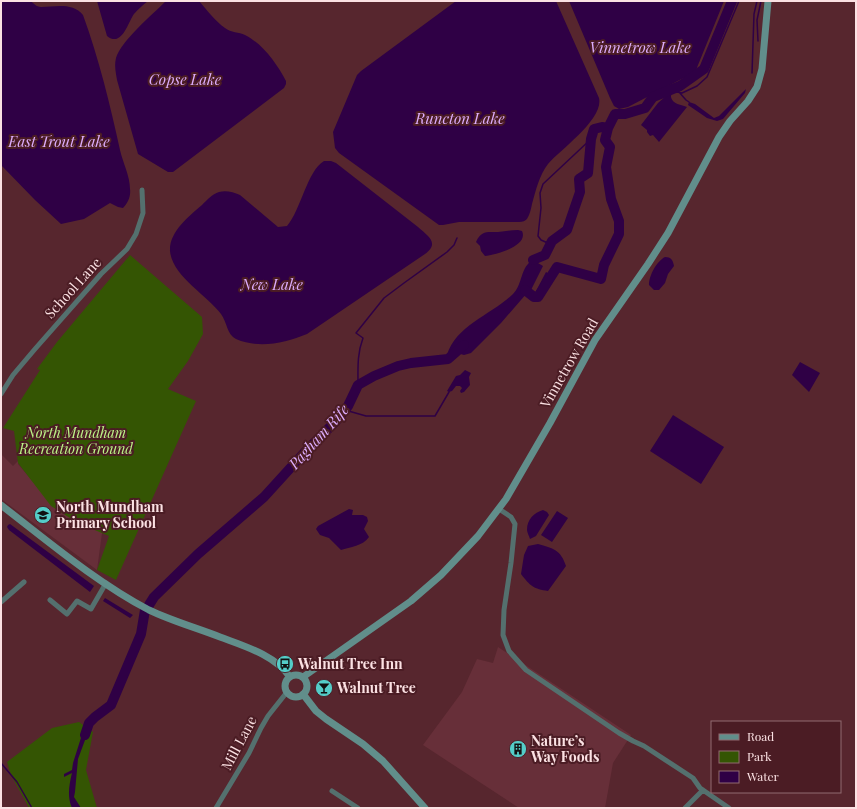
<svg xmlns="http://www.w3.org/2000/svg" width="857" height="809" viewBox="0 0 857 809" font-family="'Playfair Display',serif">
<style>
.built{fill:#672f39}
.green{fill:#345503}
.water{fill:#2f0045}
.lines{fill:none;stroke-linecap:round;stroke-linejoin:round}
.stream{stroke:#2f0045;stroke-width:1.5}
.river{stroke:#2f0045;stroke-width:10}
.street{stroke:#54706e;stroke-width:5}
.secondary{stroke:#618e8b;stroke-width:7}
.labels{text-anchor:middle;stroke-width:4;stroke-linejoin:round;paint-order:stroke}
.street-label{font-size:14px;fill:#fbe1e3;stroke:#4b1c24}
.park-label{font-size:14px;font-style:italic;fill:#bdf588;stroke:#4b1c24}
.poi-label{font-size:14px;font-weight:bold;fill:#fbe1e3;stroke:#4b1c24;text-anchor:start}
.water-label{font-size:15px;font-style:italic;fill:#ddadfd;stroke:#4b1c24}
</style>
<rect width="100%" height="100%" fill="#57262e"/>
<path class="built" d="M1 454 13 466 18 461V464L35 484 102 533 97 570 1 499Z
M498 647 631 735 613 763 605 808H519L423 745 462 692 477 659 493 663Z"/>
<path class="green" d="M130 255 202 317 203 334 188 361 168 389 196 401 116 580 97 570 109 536 78 523 51 506 18 463 14 431 3 428 40 370 37 369 57 342Z
M79 722 93 732 86 770 97 808H29L11 775 7 762 52 728Z"/>
<path class="water" d="M1 1C8 1 24 0 30 1 34 3 36 7 41 7 54 7 73 2 83 15 99 59 110 104 120 150 123 163 130 176 130 189 131 196 128 203 123 208L118 207 110 203 84 219 61 224 35 200 1 165Z
M97 1H148C143 5 138 9 134 14 128 22 122 48 107 36Z
M166 1H199C207 10 215 21 225 28 231 33 239 32 245 35 263 44 277 64 286 81V84L284 88 173 172H168L138 154 117 80C116 73 114 66 116 58 121 41 153 14 166 1Z
M456 1H556L599 98C604 119 561 149 548 164 539 176 536 190 532 204 531 209 530 214 527 219 525 221 523 222 519 222H459L443 225H439L339 153 335 148 333 132 357 75 361 71Z
M569 1H724L696 70 693 73 628 107 619 109 614 106 610 98Z
M746 89 745 93 723 119 717 121 707 118 688 105 689 102 695 104 714 118 719 116Z
M671 90C672 92 671 94 671 97 672 104 682 105 687 107L659 142 653 135 650 136 647 132V130L641 125 658 103 667 95 665 92Z
M324 161H331L336 163 418 227C428 236 440 243 425 254L307 334C285 343 259 349 236 339 227 335 227 322 221 314 207 295 172 276 170 251 169 232 189 216 202 205 207 200 212 194 219 192 226 190 233 192 240 195L278 227 287 226C301 210 307 171 324 161Z
M518 230 522 231C529 246 496 255 485 256L481 251 480 246 476 242C481 230 488 232 498 232 505 231 511 230 518 230Z
M665 257C671 257 673 260 674 266L668 274 665 283 659 290H654L649 285C649 275 657 261 665 257Z
M533 260 543 266 531 290 535 293 546 272 551 275 538 297H534L527 293 501 323 471 353 464 355C458 353 455 353 450 357L447 355C456 325 493 314 513 294 523 284 520 267 533 260Z
M800 362 820 373 809 392 792 375Z
M465 370 471 373 469 377 470 385 464 392 461 393 460 391 462 388 460 386H456L452 391 449 392 447 391 456 376 460 375Z
M673 415 724 447 701 484 650 451Z
M349 509 353 510 352 515H363L367 517 368 521 364 529 369 537C363 546 350 547 341 550L329 538 320 535 316 529 318 526Z
M543 510 547 512 549 515 536 536 530 539C529 536 527 532 527 530 527 519 534 513 543 510Z
M557 511 568 518 552 542 541 535Z
M10 524 94 586 90 592 9 530 7 527 8 525Z
M538 544C553 548 561 550 566 566L548 591C534 589 530 586 521 574L524 555 528 546Z
M105 598 133 615 130 618 103 601Z
M86 722 91 724 78 759 75 792 74 797 81 808H72C67 797 69 785 72 773L64 777V774L72 770 73 763Z"/>
<g class="lines">
<path class="stream" d="M758 41 757 20 761 1
M752 73 754 14 757 1
M671 90 677 92 682 93 697 86 707 77 739 1
M679 92 686 100 689 102
M550 244 541 240 538 236 541 208 540 193 543 184 591 139
M358 385C358 368 357 354 363 338L356 333 384 298 404 283 447 252 454 245 457 238
M345 410 366 416H435L449 392
M1 763 17 782 32 808"/>
<path class="river" d="M533 260 545 255 552 241 567 230 580 192 579 179 588 173 591 139 594 129 602 127 608 128 615 114H625L645 108 653 97 680 86 704 69 732 1
M525 290 534 297H538L557 267 601 279 604 265 619 234V221L611 199 606 167 610 147 605 140 608 128
M149 605 154 597 198 554 264 497 304 453 335 422 348 406 358 385 374 376 398 366 411 363 448 359 464 345
M85 735 89 723 95 717 111 705 141 634 145 610"/>
<path class="street" d="M1 394 13 375 35 349 101 274 127 249 136 234 143 213 142 190
M499 509 511 517 515 524 511 563 504 610 503 635 509 651 526 670 619 733 633 741 644 746 693 778 700 788 729 808
M50 600 67 614 77 601 91 609 106 583
M1 602 24 582
M332 791 358 808
M216 808 249 753 261 728 268 716 287 692
M685 808 703 790"/>
<path class="secondary" d="M1 505C49 542 96 582 149 610 172 621 197 628 220 637 244 646 275 655 290 677
M285 686a11 11 0 1 1 22 0a11 11 0 1 1-22 0Z
M303 677 411 601 441 575 478 536 506 499 550 423 595 340 648 264 668 233 719 137 730 121 748 101 757 87 762 69 768 1
M303 694 316 711 326 719 363 744 383 761 425 808"/>
</g>
<defs>
<symbol id="school-disc" viewBox="-11 -11 22 22"><circle r="9.5" fill="#54cdc8" stroke="#4b1c24"/><path d="M0-5L7-2L0 1L-7-2ZM-4 1L0 2.5L4 1V4Q0 6-4 4Z" fill="#111"/></symbol>
<symbol id="bus-disc" viewBox="-11 -11 22 22"><circle r="9.5" fill="#54cdc8" stroke="#4b1c24"/><path d="M-5-6H5V4H4V6H2V4H-2V6H-4V4H-5ZM-3.5-4V0h7V-4ZM-3.5 1.2v1.5H-2V1.2ZM2 1.2v1.5H3.5V1.2Z" fill="#111"/></symbol>
<symbol id="bar-disc" viewBox="-11 -11 22 22"><circle r="9.5" fill="#54cdc8" stroke="#4b1c24"/><path d="M-6-5H6L.8 .8V4.5H3.5V6h-7V4.5H-.8V.8Z" fill="#111"/></symbol>
<symbol id="building-disc" viewBox="-11 -11 22 22"><circle r="9.5" fill="#54cdc8" stroke="#4b1c24"/><path d="M-4-6H4V6H1V3H-1V6H-4ZM-2.5-4.3h1.7v1.8h-1.7ZM.8-4.3h1.7v1.8H.8ZM-2.5-1h1.7V.8h-1.7ZM.8-1h1.7V.8H.8Z" fill="#111"/></symbol>
</defs>
<g fill-rule="evenodd">
<use href="#school-disc" x="33" y="505" width="20" height="20"/>
<use href="#bus-disc" x="275" y="654" width="20" height="20"/>
<use href="#bar-disc" x="314" y="678" width="20" height="20"/>
<use href="#building-disc" x="508" y="739" width="20" height="20"/>
</g>
<g class="labels">
<g class="street-label">
<text transform="translate(73 288) rotate(-48)" y="5">School Lane</text>
<text transform="translate(569 363) rotate(-60)" y="5">Vinnetrow Road</text>
<text transform="translate(239 743) rotate(-62)" y="5">Mill Lane</text>
</g>
<g class="park-label">
<text x="76" y="438">North Mundham<tspan x="76" dy="16">Recreation Ground</tspan></text>
</g>
<g class="poi-label">
<text x="56" y="512">North Mundham<tspan x="56" dy="16">Primary School</tspan></text>
<text x="298" y="669">Walnut Tree Inn</text>
<text x="337" y="693">Walnut Tree</text>
<text x="531" y="746">Nature’s<tspan x="531" dy="16">Way Foods</tspan></text>
</g>
<g class="water-label">
<text x="640" y="53">Vinnetrow Lake</text>
<text x="185" y="85">Copse Lake</text>
<text x="460" y="124">Runcton Lake</text>
<text x="59" y="147">East Trout Lake</text>
<text x="272" y="290">New Lake</text>
<text transform="translate(319 437) rotate(-48)" y="5">Pagham Rife</text>
</g>
</g>
<rect width="857" height="809" fill="none" stroke="#fbe1e3" stroke-width="4"/>
<rect x="711" y="721" width="130" height="72" fill="#4b1c24" stroke="#916b70"/>
<rect x="719" y="734" width="20" height="6" fill="#618e8b" stroke="#916b70"/>
<text x="747" y="741" font-size="12" fill="#fbe1e3">Road</text>
<rect x="719" y="751" width="20" height="12" fill="#345503" stroke="#916b70"/>
<text x="747" y="761" font-size="12" fill="#fbe1e3">Park</text>
<rect x="719" y="771" width="20" height="12" fill="#2f0045" stroke="#916b70"/>
<text x="747" y="781" font-size="12" fill="#fbe1e3">Water</text>
</svg>
